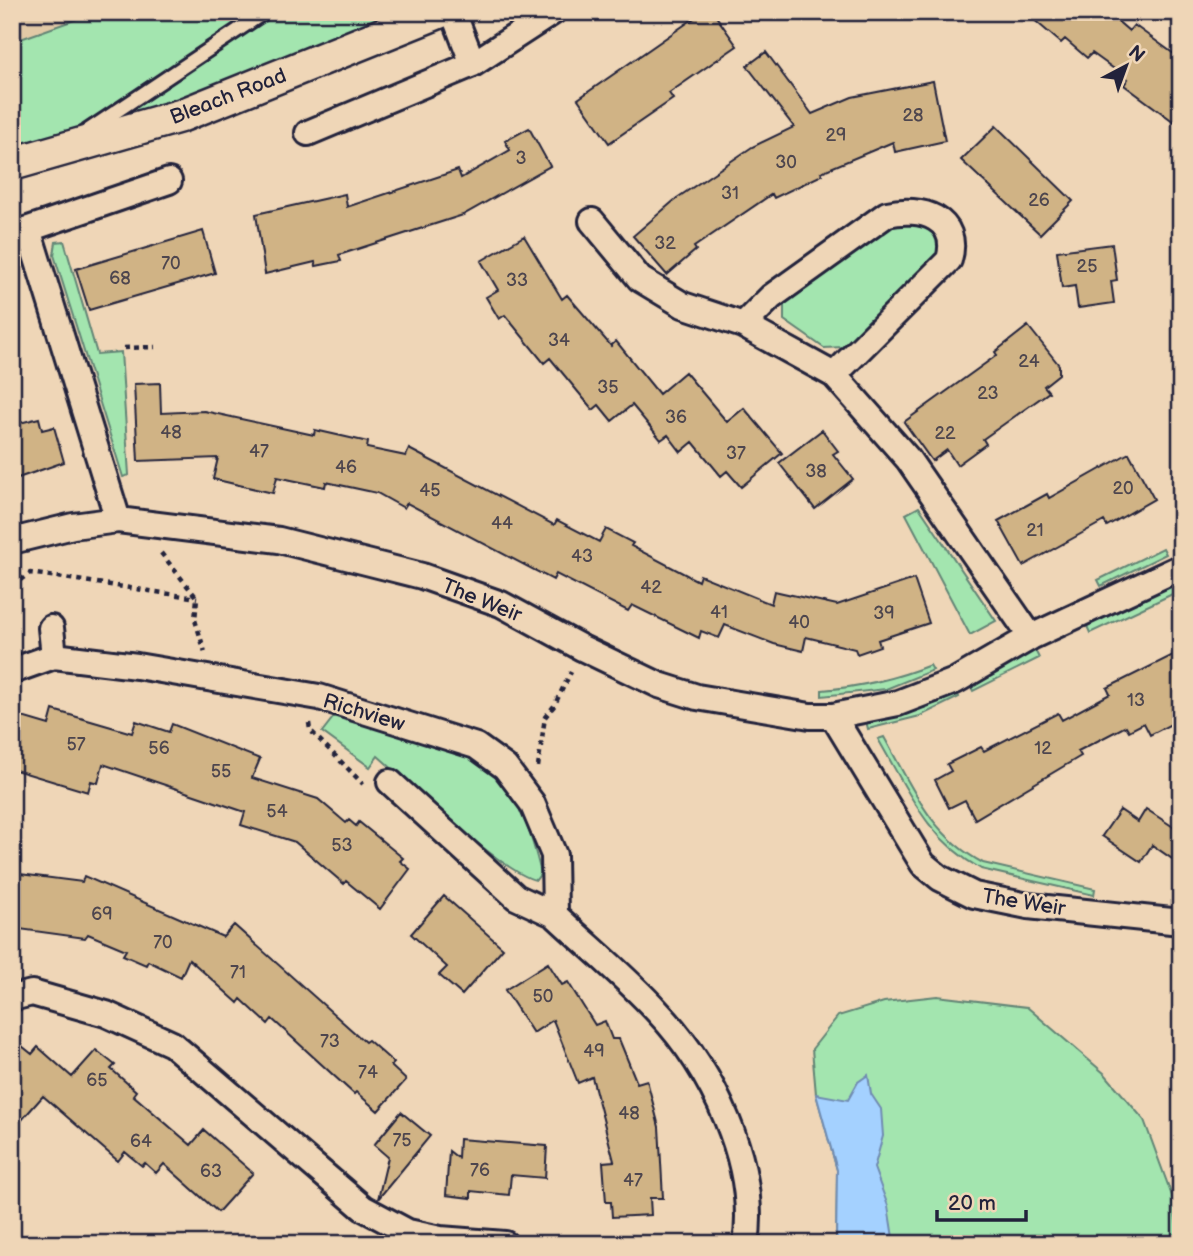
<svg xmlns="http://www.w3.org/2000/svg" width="1193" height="1256" viewBox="0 0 1193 1256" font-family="'Balsamiq Sans',sans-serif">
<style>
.built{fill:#e2c9a6}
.green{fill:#a3e5af;stroke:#628475;stroke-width:2}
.water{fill:#a4d1ff;stroke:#708bb1;stroke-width:2}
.building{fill:#d0b385;stroke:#22223b;stroke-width:2}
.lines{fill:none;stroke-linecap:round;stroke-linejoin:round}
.service-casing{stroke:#22223b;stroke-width:18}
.minor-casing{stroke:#22223b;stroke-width:30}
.tertiary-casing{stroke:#22223b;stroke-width:37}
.path{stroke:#22223b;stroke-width:4.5;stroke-dasharray:5 5;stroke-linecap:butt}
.service{stroke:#efd6b7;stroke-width:12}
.minor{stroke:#efd6b7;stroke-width:24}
.tertiary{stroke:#efd6b7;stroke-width:32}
.labels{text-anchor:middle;stroke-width:5;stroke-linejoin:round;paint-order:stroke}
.number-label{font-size:18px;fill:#4e464e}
.street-label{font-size:21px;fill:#22223b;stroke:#efd6b7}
</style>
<rect width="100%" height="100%" fill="#efd6b7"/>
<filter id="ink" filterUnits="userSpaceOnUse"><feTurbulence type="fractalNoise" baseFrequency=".0143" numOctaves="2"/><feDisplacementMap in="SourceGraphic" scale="14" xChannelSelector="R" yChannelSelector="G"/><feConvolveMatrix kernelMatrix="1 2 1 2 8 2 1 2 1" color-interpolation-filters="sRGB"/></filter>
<g filter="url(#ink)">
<path class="built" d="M12 12H97L12 42Z"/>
<path class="green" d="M97 12H403L180 102 12 149V42Z
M905 220 934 228 944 252 843 347 824 348 784 320V303L894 224Z
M64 241 97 354 121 352 129 475 123 477 54 255 56 242Z
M919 507 996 621 970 635 906 514Z
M1163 548 1166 554 1101 586 1098 580Z
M1181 579V590L1090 633 1086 624Z
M1035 650 1039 658 973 691 969 683Z
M930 665 933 670 886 689 822 696V690C860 687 895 679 930 665Z
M956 690 959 697 920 716 868 729 866 721Z
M336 714C373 726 478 751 501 779 523 805 533 841 541 873L536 880C505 875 407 781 378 756L370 767 322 732Z
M884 737C912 787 930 835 983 863L1095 889 1094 895 981 869C926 838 909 792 878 739Z
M937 996 1027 1007 1105 1074 1144 1120 1172 1196 1180 1244H836L837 1170 816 1094 812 1049 838 1016 884 1002Z"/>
<path class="water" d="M868 1075 871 1094 881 1109 883 1136 874 1168 888 1206 894 1244H836L837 1170 816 1094 848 1100 858 1082Z"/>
<path class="building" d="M703 12H713L737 46 669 93 673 99 609 143 578 99Z
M1025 12H1107L1129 31 1134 25 1181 59V127L1124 85 1128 79 1092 53 1087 58 1065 39 1061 43Z
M766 52 812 114 852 97 933 81 945 141 895 152 893 142 821 172 822 175 774 198 772 194 694 247 696 250 667 275 633 236 677 198 752 147 794 127 747 66Z
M996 126 1073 201 1040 234 961 160Z
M529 128 550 166 463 215 339 255 341 261 316 266 315 262 265 274 256 214 345 194 347 207 458 170 461 178 510 150 505 141Z
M203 231 215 273 89 310 76 269Z
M524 236 562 299 567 295 611 346 616 341 659 394 685 372 727 422 744 408 782 453 741 487 727 471 721 476 693 442 681 452 668 435 661 440 632 405 612 421 599 405 593 410 550 358 544 363 505 315 499 319 486 297 498 290 481 261Z
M1112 244 1117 280 1111 281 1114 303 1078 308 1075 286 1062 288 1057 251Z
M1028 326 1059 365V374L1044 386 1049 392 983 439 986 444 957 465 947 450 932 461 904 422 997 355 995 352Z
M160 383 161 413 204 411 314 435 315 430 368 442 367 448 406 456 409 449 554 525 557 520 599 542 606 529 633 543 631 546 698 581 700 575 771 604 774 591 837 605 914 579 929 623 878 640 880 646 857 654 855 649 806 637 803 651 774 644 725 625 719 638 701 631 699 638 632 605 628 611 556 574 553 580 407 503 404 508 377 493 326 482 325 487 277 477 273 493 213 479 218 458 138 461 134 384Z
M39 418 42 430 54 427 64 462 12 480V425Z
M822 430 838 451 833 454 853 479 815 509 779 463Z
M1129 453 1154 499 1107 526 1104 521 1023 566 998 521 1047 494 1049 498Z
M1181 651V719L1150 735 1144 723 1129 731 1126 726 1078 751 1081 756 975 819 965 800 949 808 935 780 951 771 947 764 981 747 984 751 1058 713 1062 720 1110 694 1107 688Z
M53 710 132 733 136 721 169 732 172 724 260 759 252 778 318 799 346 823 349 820 356 826 359 822 403 858 400 861 410 869 380 909 346 881 344 884 295 842 241 825 245 812 103 764 98 783 91 781 88 792 12 769V714L49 725Z
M1146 809 1181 832V865L1152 845 1141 862 1102 836 1120 810 1138 822Z
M12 873 82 882 84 876 223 937 234 925 365 1042 368 1040 394 1063 391 1066 406 1080 378 1111 356 1092 354 1094 272 1019 268 1024 241 999 238 1003 189 959 181 977 148 961 146 965 123 955 126 950 88 934 85 938 12 928Z
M444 896 503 948 462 995 439 975 447 967 411 934Z
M548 963 562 985 568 982 595 1025 605 1021 612 1039H619L637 1083 647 1080 659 1127 663 1198H650L651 1215 612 1217 611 1202H606L603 1162 614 1161 592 1077 578 1083 553 1020 533 1033 505 990Z
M12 1038 32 1054 38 1047 72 1077 96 1050 115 1065 111 1069 136 1091 133 1095 191 1145 204 1130 253 1173 218 1212 164 1164 156 1173 145 1163 142 1166 125 1152 118 1161 43 1096 12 1131Z
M401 1112 430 1136 378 1199 388 1157 374 1145Z
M459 1139 547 1146 545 1178 511 1175 509 1195 471 1191V1198L446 1195 449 1151 458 1158Z"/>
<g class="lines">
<defs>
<path id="service" d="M87 131 265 12"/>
<path id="minor" d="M453 12 473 64
M308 133 473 64 553 12
M592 221 640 279 683 305 743 325 834 375 908 459 1031 637
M28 229 118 520
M14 234 169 181
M743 325 771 297 887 214C921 206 961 218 949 260L834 375
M12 541 73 526 118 520 279 540 422 576 501 604 582 648 659 685 697 697 810 716H833L898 703 955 681 1031 637 1181 567
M51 628 54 656
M12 671 54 656 137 666 319 697 476 746 505 767 532 803 554 855 555 915C589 947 626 977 657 1011 712 1069 758 1163 746 1244
M833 716 923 864 940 878 974 895 1028 906 1181 922
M390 782 516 897 555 915
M12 998 32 993 106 1014 172 1044 363 1208 408 1232 440 1239 505 1244"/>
<path id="tertiary" d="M12 164 180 116 439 12"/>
</defs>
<use href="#service" class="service-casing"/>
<use href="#minor" class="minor-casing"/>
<use href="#tertiary" class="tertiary-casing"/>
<path class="path" d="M124 348 155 347
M161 553 197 598 195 620 205 652
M12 586 30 573 197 598
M309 723 310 730 363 784
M538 767 545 717 554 706 571 672"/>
<use href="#service" class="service"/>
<use href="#minor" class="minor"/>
<use href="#tertiary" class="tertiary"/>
</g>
</g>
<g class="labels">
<g class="number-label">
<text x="913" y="121">28</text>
<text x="836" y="141">29</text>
<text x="521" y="164">3</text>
<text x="786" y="168">30</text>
<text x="730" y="199">31</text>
<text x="1039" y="206">26</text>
<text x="665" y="249">32</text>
<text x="171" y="269">70</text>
<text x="1087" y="272">25</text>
<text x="120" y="284">68</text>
<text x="517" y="286">33</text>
<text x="559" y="346">34</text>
<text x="1029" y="367">24</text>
<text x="608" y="393">35</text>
<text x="988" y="399">23</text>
<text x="676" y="423">36</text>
<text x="171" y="438">48</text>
<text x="945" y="439">22</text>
<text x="259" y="457">47</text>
<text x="736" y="459">37</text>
<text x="346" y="473">46</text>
<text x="816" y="477">38</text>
<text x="1123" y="494">20</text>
<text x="430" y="496">45</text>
<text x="502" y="529">44</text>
<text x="1035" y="536">21</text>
<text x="582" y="562">43</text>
<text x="651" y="593">42</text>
<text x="719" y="618">41</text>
<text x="884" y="619">39</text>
<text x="799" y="628">40</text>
<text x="1136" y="706">13</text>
<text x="76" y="750">57</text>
<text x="159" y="754">56</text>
<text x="1043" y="754">12</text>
<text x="221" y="777">55</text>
<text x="277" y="817">54</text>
<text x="342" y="851">53</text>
<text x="102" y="920">69</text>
<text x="163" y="948">70</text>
<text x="238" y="978">71</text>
<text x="543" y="1002">50</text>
<text x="330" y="1047">73</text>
<text x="594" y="1057">49</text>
<text x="368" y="1078">74</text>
<text x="97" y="1086">65</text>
<text x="629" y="1119">48</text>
<text x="402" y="1146">75</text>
<text x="141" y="1147">64</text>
<text x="480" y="1176">76</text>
<text x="211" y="1177">63</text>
<text x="633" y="1186">47</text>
</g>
<g class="street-label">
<text transform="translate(228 96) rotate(-21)" y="7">Bleach Road</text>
<text transform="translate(482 600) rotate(22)" y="7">The Weir</text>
<text transform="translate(364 712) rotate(17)" y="7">Richview</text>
<text transform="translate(1024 902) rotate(9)" y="7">The Weir</text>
</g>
</g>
<rect width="1193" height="1256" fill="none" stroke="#efd6b7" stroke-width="42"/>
<rect x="21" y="21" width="1151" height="1214" fill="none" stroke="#22223b" stroke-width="2.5" filter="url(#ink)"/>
<g transform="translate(1126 66) rotate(41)" stroke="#efd6b7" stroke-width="5" paint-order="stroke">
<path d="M0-5L12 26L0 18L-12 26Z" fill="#22223b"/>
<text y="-10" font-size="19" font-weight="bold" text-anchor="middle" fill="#22223b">N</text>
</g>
<path d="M937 1210v10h89v-10" fill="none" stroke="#22223b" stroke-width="3.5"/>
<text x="948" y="1210" font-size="21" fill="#22223b" stroke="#efd6b7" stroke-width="5" paint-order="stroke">20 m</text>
</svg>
